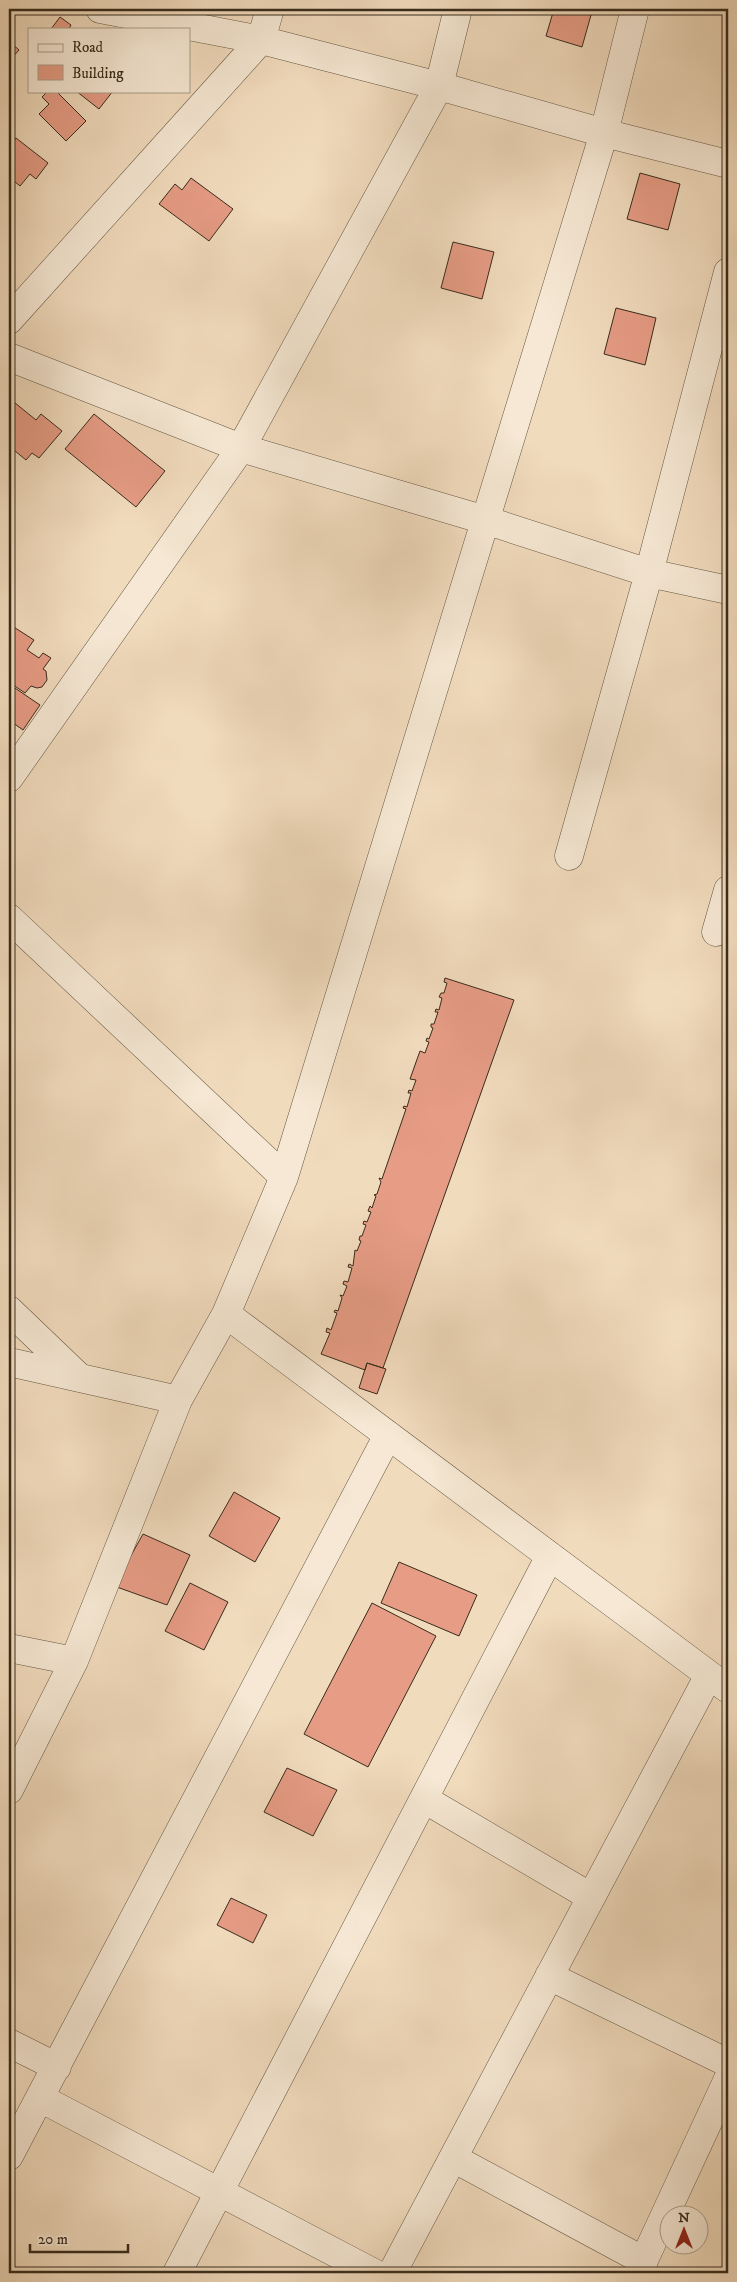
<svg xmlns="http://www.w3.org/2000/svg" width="737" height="2282" viewBox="0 0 737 2282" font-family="'IM FELL DW Pica',serif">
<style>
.building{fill:#e69c85;stroke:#382c1c}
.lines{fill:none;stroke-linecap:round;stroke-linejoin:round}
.minor-casing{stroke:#665844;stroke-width:29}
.minor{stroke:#f6e8d4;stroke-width:28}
</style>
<rect width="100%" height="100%" fill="#f1dbbd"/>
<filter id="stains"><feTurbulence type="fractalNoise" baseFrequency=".004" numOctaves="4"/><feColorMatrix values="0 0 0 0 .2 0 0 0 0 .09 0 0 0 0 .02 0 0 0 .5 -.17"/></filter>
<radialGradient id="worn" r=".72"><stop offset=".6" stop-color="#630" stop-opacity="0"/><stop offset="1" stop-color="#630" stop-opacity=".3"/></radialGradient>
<path class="building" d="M554 9H572L591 15 582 47 546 36Z
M60 17 71 25 69 29H51Z
M9 41 19 50 9 61Z
M48 91H56L86 121 66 141 39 114 49 104 42 97Z
M76 91H113L99 109Z
M16 138 48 163 36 179 30 174 20 186 9 177 11 166 9 164V147Z
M640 173 680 184 668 230 627 219Z
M191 178 233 209 209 241 159 204 175 184 182 190Z
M453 242 494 252 482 299 441 288Z
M616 308 656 318 645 365 604 354Z
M9 398 36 420 41 414 62 431 39 458 32 453 26 460 9 446Z
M94 414 165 471 136 507 65 449Z
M9 479 15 484 9 492Z
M9 624 34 640 27 650 39 658 43 653 51 658 43 669 46 671 47 680 42 687 37 688 31 686 25 693 9 682Z
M9 684 40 705 23 730 9 720Z
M445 978 514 1000 383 1368 367 1363 365 1370 321 1354 330 1333 326 1332 327 1328 331 1330 337 1313 334 1312 335 1310 338 1311 342 1298 340 1295 343 1296 347 1286 343 1284 344 1281 348 1282 352 1268 348 1267 349 1264 353 1266 355 1250 357 1251 361 1241 359 1240 360 1236H362L366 1225 363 1224 364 1221 367 1222 371 1212 368 1211 370 1206 372 1208 376 1196 374 1195 377 1194 381 1182 379 1178 382 1179 406 1109 403 1108 404 1106 407 1107 411 1093H408L409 1090 412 1091 416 1080 410 1079 420 1051 425 1053 429 1042 426 1041 427 1038 429 1039 433 1028 431 1027V1024H434L438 1012H435L436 1009 439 1010 442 998 439 997 441 993H444L447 983 444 982Z
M367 1363 386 1369 377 1394 359 1388Z
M234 1492 280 1518 255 1562 209 1536Z
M143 1534 190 1555 167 1605 114 1586Z
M399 1562 477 1595 459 1636 381 1603Z
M190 1583 228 1602 204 1650 165 1631Z
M372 1603 436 1636 368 1767 304 1734Z
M287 1768 337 1790 313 1836 264 1812Z
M231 1898 267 1915 253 1943 217 1925Z"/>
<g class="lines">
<defs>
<path id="minor" d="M100 9 261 40 439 86 604 133 728 164
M9 320 261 40 270 9
M9 357 241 448 485 520 649 573 728 590
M9 778 241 448 439 86 458 9
M569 856 649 573 728 272
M9 918 284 1177
M716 932 728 890
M9 1310 80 1378
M226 1314 728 1689
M9 1362 178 1400
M9 1648 74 1661
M9 1790 74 1661 178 1400 226 1314 284 1177 604 133 635 9
M424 1799 591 1897
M549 1976 728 2063
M9 2043 57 2067
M40 2098 374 2273
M9 2156 388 1435
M453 2158 644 2261
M177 2273 550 1556
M392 2273 709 1675
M638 2273 728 2079"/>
</defs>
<use href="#minor" class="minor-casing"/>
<use href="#minor" class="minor"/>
</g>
<rect width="737" height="2282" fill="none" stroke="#f1dbbd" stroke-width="30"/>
<rect x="10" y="10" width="717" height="2262" fill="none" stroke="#382c1c" stroke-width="2.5"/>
<rect x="15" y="15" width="707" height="2252" fill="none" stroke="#382c1c"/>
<rect x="28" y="28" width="162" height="65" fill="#f6e8d4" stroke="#aa9d8a"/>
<rect x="38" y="44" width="25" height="8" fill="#f6e8d4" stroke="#aa9d8a"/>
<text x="72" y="52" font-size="15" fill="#382c1c">Road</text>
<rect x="38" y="65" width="25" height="15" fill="#e69c85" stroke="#aa9d8a"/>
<text x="72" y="78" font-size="15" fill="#382c1c">Building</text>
<g transform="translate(684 2230)"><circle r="24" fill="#f6e8d4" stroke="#aa9d8a"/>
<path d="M0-4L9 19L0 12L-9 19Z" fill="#8f2418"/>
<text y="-8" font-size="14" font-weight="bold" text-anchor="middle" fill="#382c1c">N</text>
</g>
<path d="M30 2244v8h98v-8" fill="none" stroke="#382c1c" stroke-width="2.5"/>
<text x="38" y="2244" font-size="15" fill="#382c1c" stroke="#f6e8d4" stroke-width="4" paint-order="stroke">20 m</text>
<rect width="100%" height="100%" filter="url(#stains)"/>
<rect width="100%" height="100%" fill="url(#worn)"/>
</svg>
